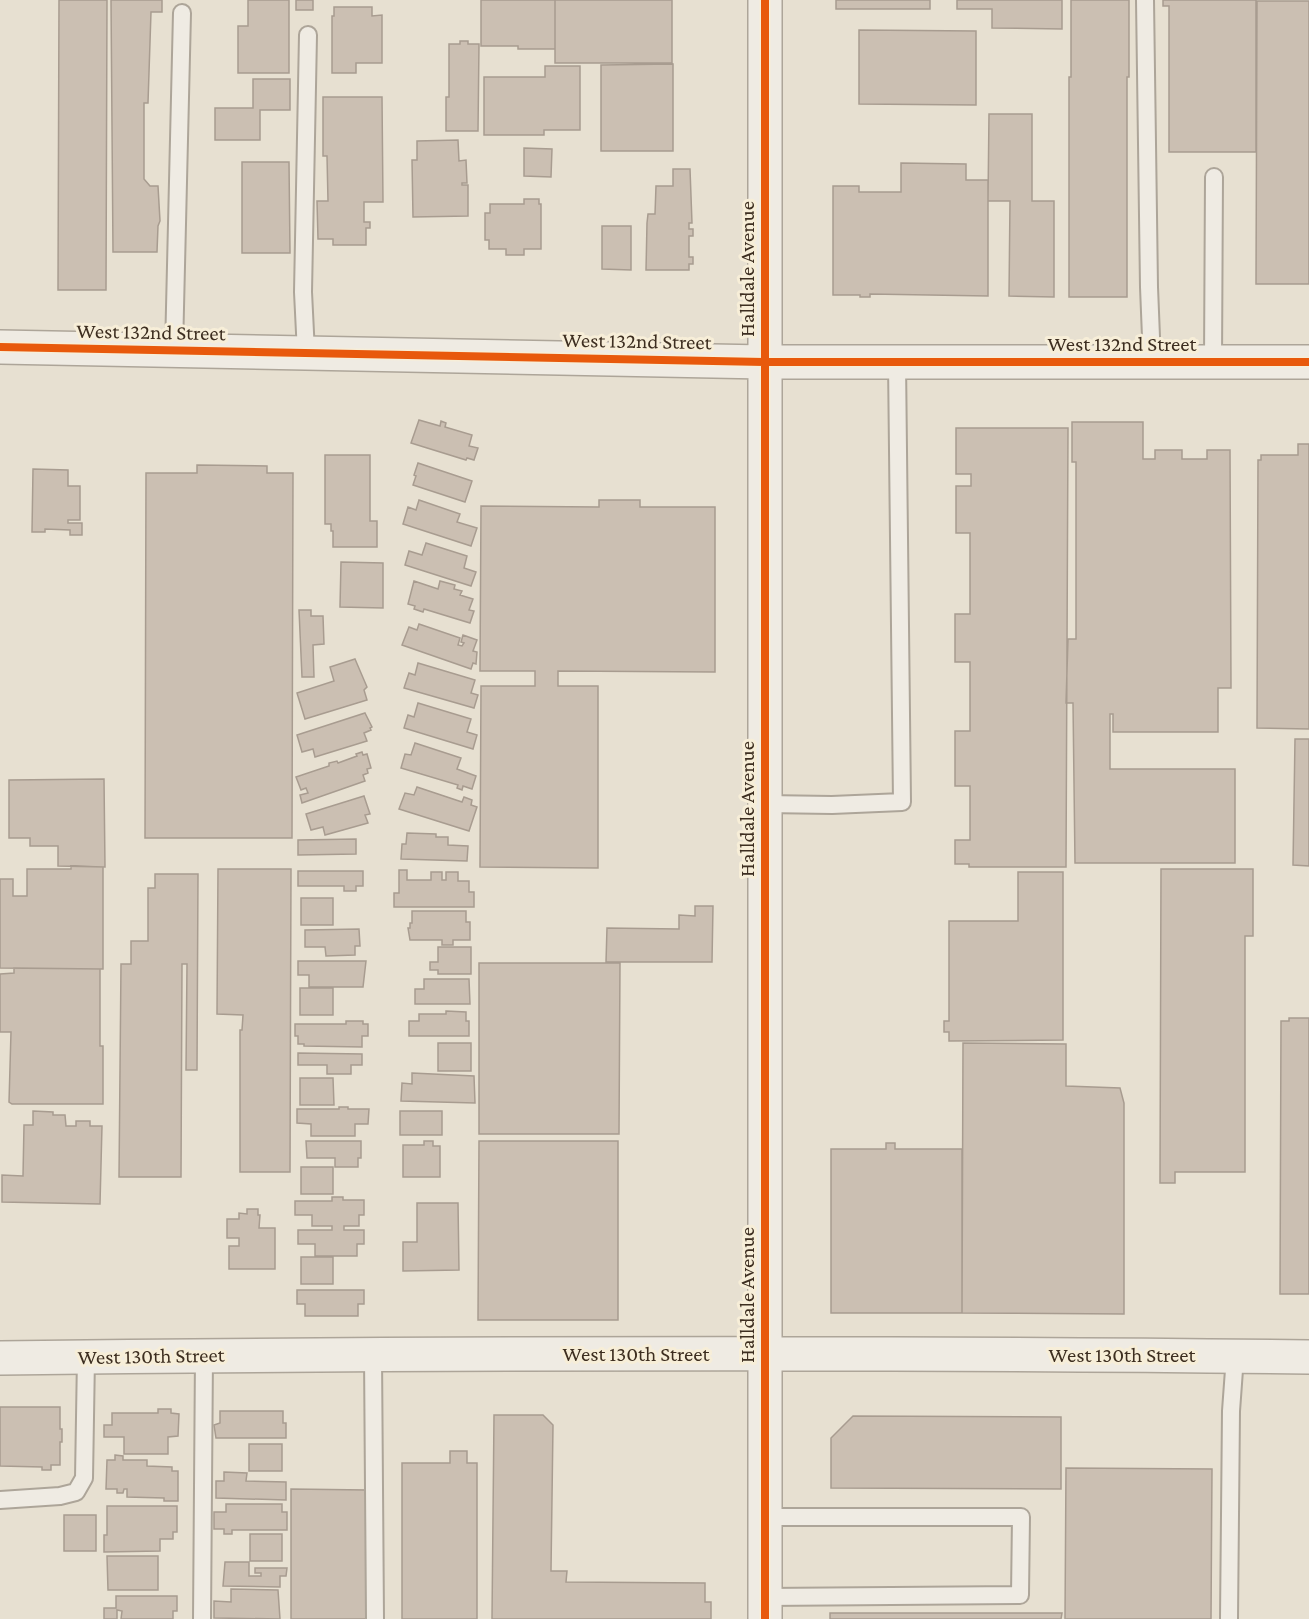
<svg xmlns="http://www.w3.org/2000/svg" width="1309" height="1619" viewBox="0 0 1309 1619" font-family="'Crimson Pro',serif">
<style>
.building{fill:#cbbfb2;stroke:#a89c90;stroke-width:1.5}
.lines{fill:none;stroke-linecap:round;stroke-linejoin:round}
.service-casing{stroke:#ada599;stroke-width:20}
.minor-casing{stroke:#ada599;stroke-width:36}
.service{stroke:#efebe3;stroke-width:16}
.minor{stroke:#efebe3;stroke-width:33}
.cycleway-casing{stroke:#f7eed8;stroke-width:11}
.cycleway{stroke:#e8590c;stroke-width:8}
.labels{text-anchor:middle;stroke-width:6;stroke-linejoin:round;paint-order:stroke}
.street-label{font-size:21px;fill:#3d2e20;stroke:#f7eed8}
</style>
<rect width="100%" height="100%" fill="#e7e0d1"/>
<path class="building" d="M59 0H107L106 290H58Z
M111 0H162V12H151L148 103H144V179L150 186H158L160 221 158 226 157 252H113Z
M248 0H289V73H238V26H248Z
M296 0H313V10H296Z
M481 0H555V49H518V46H481Z
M555 0H672V63H555Z
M836 0H930V9H836Z
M957 0H1062V29L992 28V9H957Z
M1071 0H1129V77H1127V297H1069V77H1071Z
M1163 0H1256V152H1169V6H1163Z
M1257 1H1309V284H1256Z
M334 7H372V16L382 15V63H356V73H332V16H334Z
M859 30 976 31V105L859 104Z
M460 41H468V44H479L478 131H446V97H449V44H460Z
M673 64V151H601V65Z
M545 66H580V130H544V135H484V77H545Z
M253 79H290V110H260V140H215V108H253Z
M323 97H382L383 202H364V222H370V228H366V245H333V239H318L317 201H328L327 156H323Z
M989 114H1032V201H1054V297L1009 296 1010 201H988Z
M458 140 459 161 466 160 467 183H462V185H468V216L413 217 412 160H417V141Z
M524 148 552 149 551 177 524 176Z
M242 162H289L290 253H242Z
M901 163 966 164V180H988V296L870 294V297H860V295H833V186H859V192H901Z
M673 169H690L692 223H689V229H693V236H689V257H693V264H689V270H646L647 223 648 214H655L656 186H673Z
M524 199H539V204H541V249H524V255H506V249H489V240H485V213H490V204H524Z
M602 226H631V270L602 269Z
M419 420 440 426 441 421 446 423 445 427 472 435 469 446 478 448 474 460 467 458 466 460 411 443Z
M1072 422H1143V459H1155V450H1182V459H1207V450H1230L1231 688H1218V732H1113V714H1110V769H1235V863H1075L1073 703H1066L1068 639H1076V462H1072Z
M956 428H1068L1066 867H969V864H955V840H970V786H955V731H970V662H955V614H970V533H956V486H971V474H956Z
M1298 444H1309V729L1257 728 1258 460H1261V455H1298Z
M325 455H370V521H377V547H333V531H331V524H325Z
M418 463 472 481 465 502 413 485 416 476 414 475Z
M197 465 267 466V473H293L292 838H145L146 473H197Z
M33 469 68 470V486H80V520H68V523H82V535H70V530L45 529V532H32Z
M419 500 460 514 457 522 477 528 471 546 403 524 408 507 416 510Z
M599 500H640V507H715V672L558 671V686H598V868L480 867 481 686H535V671H480L481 506 599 507Z
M426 543 467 556 464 568 476 572 471 586 405 565 409 551 422 555Z
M341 562 383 563V608L340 607Z
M414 581 438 589 440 581 455 585 454 589 462 591 460 595 473 599 469 610 474 611 470 623 424 609 423 612 414 609 415 606 408 604Z
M299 610H311V616H323L324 644 313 645 314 677H302Z
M419 624 460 638 458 645 462 646 464 643 461 642 463 635 477 640 473 651 477 652 476 664 473 663 471 669 402 645 409 627 417 630Z
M355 659 367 687 364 690 367 700 305 719 297 693 334 681 330 667Z
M418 663 475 680 471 693 478 695 474 708 404 688 409 673 415 675Z
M418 703 471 719 467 732 477 735 473 749 404 728 408 715 414 717Z
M365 713 372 727 370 728 371 730 364 733 367 741 315 757 313 749 302 752 297 735Z
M1295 739H1309V866L1293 865Z
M415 743 461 758 457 769 476 776 472 789 463 786 462 790 457 788 458 785 401 768 405 754 411 755Z
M362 752 363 755 367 754 371 768 367 769 368 773 363 775 365 781 302 803 300 795 308 793 306 788 301 790 296 777 329 766V763L337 761 338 763 357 756 356 754Z
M104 779 105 867 58 866V846H30V838H9V780Z
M417 787 462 802 464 797 472 800 471 805 477 807 469 831 399 809 405 793 414 795Z
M364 796 370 814 365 815 368 823 325 835 323 827 311 830 306 814Z
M407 833 436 834V837H448V845L468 846 467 861 401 859 402 844H406Z
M356 839V854L298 855V840Z
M71 866 103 867V969L0 968V879H13V896H27V869H71Z
M218 869H291L290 1172H240V1030H242L243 1015 217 1014Z
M1161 869H1253V936H1245V1172H1175V1183H1160Z
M399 870H407V880H431V872H442V880H446V872H458V881H469V892H474V907H394V893H399Z
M298 871H363V886H356V891H344V886H298Z
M1018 872H1063V1040L949 1041V1032H944V1021H949V921H1018Z
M155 874H198L197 1070H186L187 964H182L181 1177H119L121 964H131V941H148V888H155Z
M301 898H333V925H301Z
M695 906H713L712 962H606L607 928 679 929V915L695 916Z
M412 911H466V922H470V940H453V945H442V940H410L408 928H410V923H412Z
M359 929 360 946H355V955L326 956 325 947H305V930Z
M438 947H471V974H438V970H430V962H438Z
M298 961H366L363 987H309V975H298Z
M479 963H620L619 1134H479Z
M14 968 100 969V1046H103V1104H12L9 1102 11 1032H0V974L14 973Z
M424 979H469L470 1004H415V989H424Z
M300 988H333V1015H300Z
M446 1011 466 1012V1021H469V1036H409V1021H419V1014H446Z
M1289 1018H1309V1294H1280L1281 1021H1289Z
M346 1021H363V1024H368V1036H362V1047L304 1046V1044H298V1036H295V1024H346Z
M438 1043H471V1071H438Z
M963 1043 1066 1044V1086L1120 1088 1124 1103V1314L962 1313Z
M298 1053 362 1054V1065H351V1074H327V1065H298Z
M412 1073 474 1076 475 1103 401 1101 402 1083 412 1084Z
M300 1078H333L334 1105H300Z
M339 1107H348V1109H369L368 1124H355V1136H311V1124L297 1123V1109H339Z
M33 1111 53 1112V1115H65L66 1126H76V1121H90V1126H102L100 1204 2 1202V1175L23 1176 24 1125H33Z
M400 1111H442V1135H400Z
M306 1141H361V1158H358V1167H335V1158H307Z
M424 1141H433V1146H440V1177H403V1145H424Z
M479 1141H618V1320H478Z
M886 1143H895V1149H962V1313H831V1149H886Z
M301 1167H333V1194H301Z
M332 1197H343V1200H364V1215H359V1226H344V1230H364V1244H357V1256H315V1244H298V1230H332V1226H312V1215H295V1201H332Z
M417 1203H458L459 1270 403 1271V1242H417Z
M247 1209H258V1215H260L259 1228H275V1269H229V1246H239V1238H227V1219H239V1213L247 1214Z
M301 1257H333V1284H301Z
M297 1290H364V1304H358V1316H305V1304H297Z
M0 1407H60V1429H62V1442H60V1465H51V1470H42V1467L0 1466Z
M158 1409H171V1413L179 1414 178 1436 168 1437V1454H124V1437H104V1425H112V1413H158Z
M220 1411H283V1423H286V1438H216L214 1425 220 1423Z
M494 1415H543L553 1425 551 1571H567L566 1582 705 1583V1602H711V1619H492Z
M853 1416 1061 1417V1489L831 1488V1438Z
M249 1444H282V1471H249Z
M450 1451H467V1463H477V1619H402V1463H450Z
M115 1455 123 1456V1460H147V1466L172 1467V1471H178V1501H164V1498L127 1497V1489H124L123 1493H117V1489H106L107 1460H115Z
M1066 1468 1212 1469 1211 1619H1065Z
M224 1472 247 1473 246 1481 286 1482V1500L216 1498V1481H224Z
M291 1489 367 1490V1619H291Z
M226 1504H282V1512H287V1530H232V1534H224V1529H214V1512H226Z
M107 1506H177V1532H173V1539H160V1551L104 1552V1535H107Z
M64 1515H96V1551H64Z
M250 1534H282V1561H250Z
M107 1556H158V1590H108Z
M225 1562H249V1576H261V1573H255V1568H287L286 1576H280V1587L223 1586Z
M231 1589 278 1590 280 1619 214 1618V1601L231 1602Z
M116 1596H177V1611H173V1619H121L122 1611 117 1610V1619H104V1608H116Z
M830 1613H1062L1061 1619H830Z"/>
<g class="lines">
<defs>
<path id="service" d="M1145 0 1149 287 1152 362
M174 350 182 13
M306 353 303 292 308 35
M1213 362 1214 177
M765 804 832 805 902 802 897 362
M373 1355 375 1619
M0 1500 60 1496 76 1492 84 1478 86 1357
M765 1517H1021L1020 1595 765 1597
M202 1619 204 1355
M1229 1619 1231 1411 1235 1356"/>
<path id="minor" d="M0 347 765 362H1309
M0 1358C436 1353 873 1352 1309 1357
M765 1619V0"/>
</defs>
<use href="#service" class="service-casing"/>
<use href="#minor" class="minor-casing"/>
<use href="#service" class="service"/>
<use href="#minor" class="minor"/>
<defs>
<path id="cycleway" d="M0 347 765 362H1309
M765 1619V0"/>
</defs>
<use href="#cycleway" class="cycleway-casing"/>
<use href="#cycleway" class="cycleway"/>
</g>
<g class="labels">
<g class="street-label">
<text transform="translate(747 269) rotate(-90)" y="7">Halldale Avenue</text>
<text transform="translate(151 332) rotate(1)" y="7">West 132nd Street</text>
<text transform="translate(637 341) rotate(1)" y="7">West 132nd Street</text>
<text x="1122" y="351">West 132nd Street</text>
<text transform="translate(747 809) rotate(-90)" y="7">Halldale Avenue</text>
<text transform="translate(747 1295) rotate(-90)" y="7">Halldale Avenue</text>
<text x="636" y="1361">West 130th Street</text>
<text x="1122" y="1362">West 130th Street</text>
<text transform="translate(151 1356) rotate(-1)" y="7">West 130th Street</text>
</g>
</g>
</svg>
